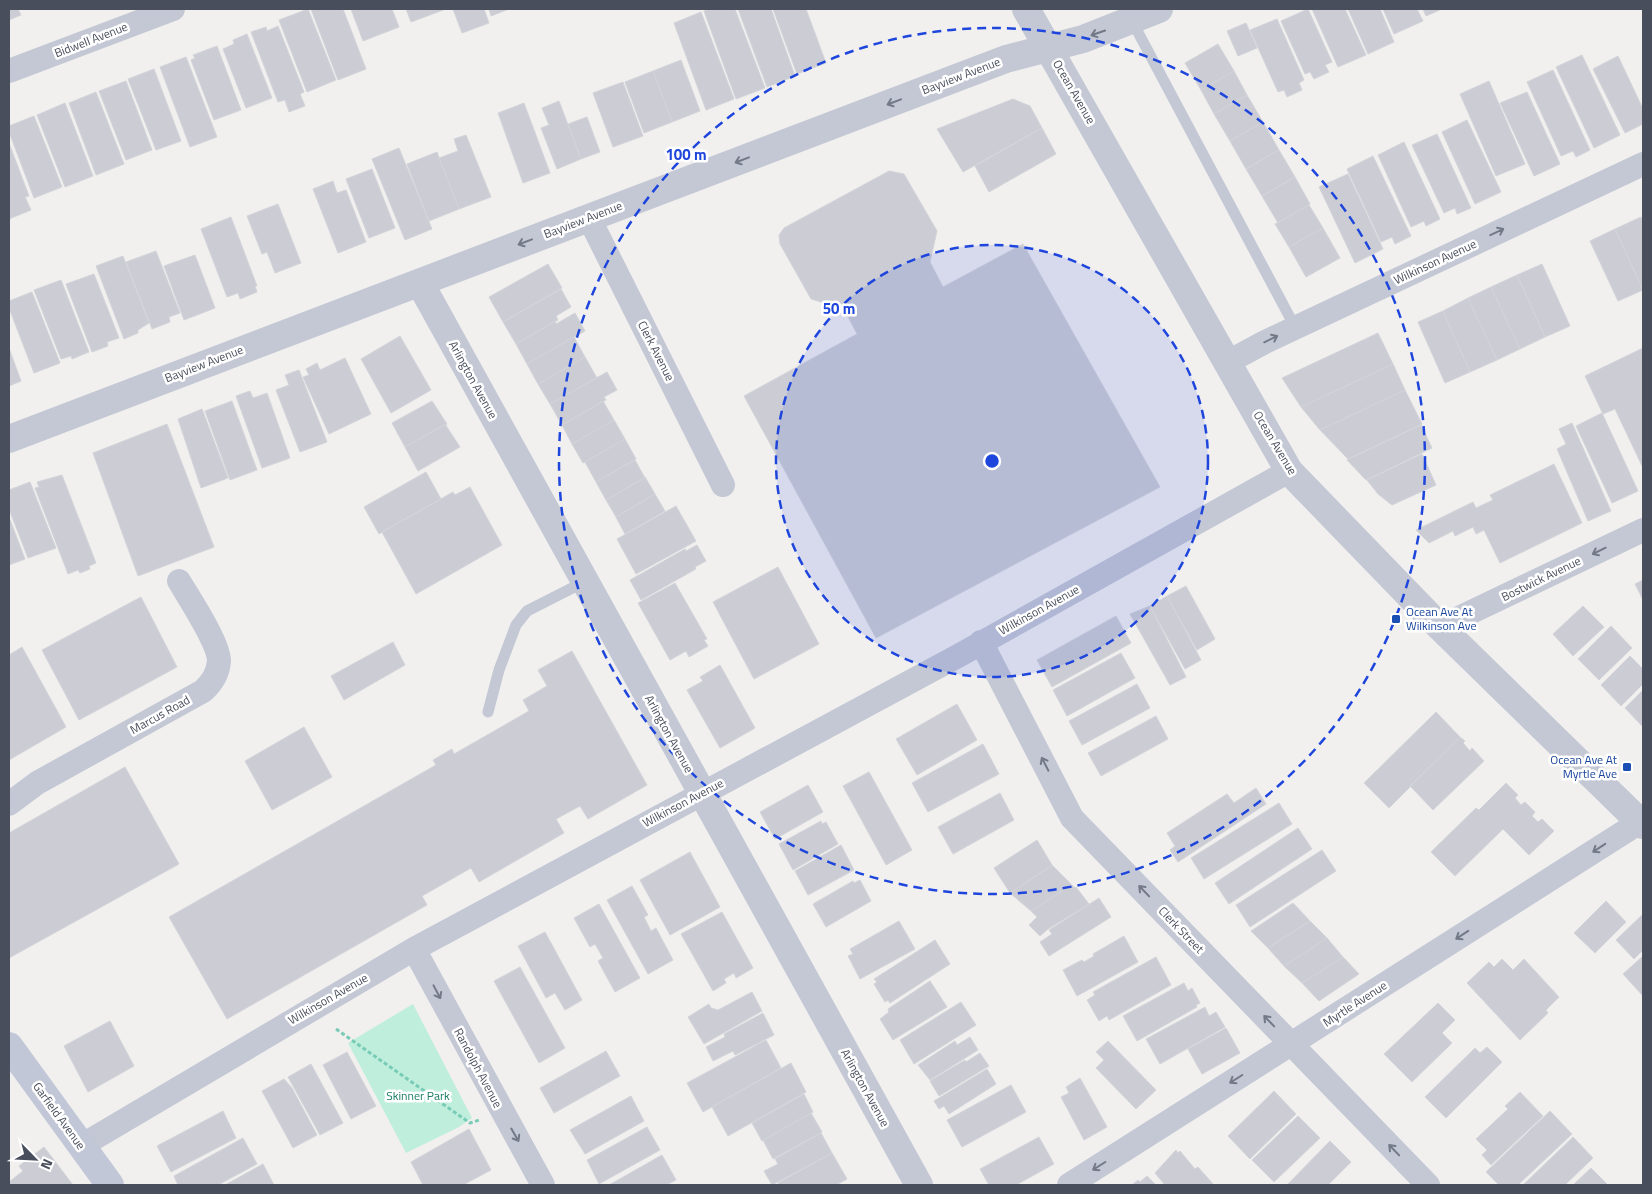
<svg xmlns="http://www.w3.org/2000/svg" width="1652" height="1194" viewBox="0 0 1652 1194" font-family="'Titillium Web',sans-serif">
<style>
.green{fill:#bfeedc}
.building{fill:#cccdd4;stroke:#d3d4da}
.lines{fill:none;stroke-linecap:round;stroke-linejoin:round}
.path{stroke:#78cbb5;stroke-width:3;stroke-dasharray:4 2.5;stroke-linecap:butt}
.service{stroke:#c3c8d4;stroke-width:11}
.minor{stroke:#c3c8d4;stroke-width:24}
.tertiary{stroke:#c3c8d4;stroke-width:28}
.secondary{stroke:#c2c7d7;stroke-width:28}
.oneway{stroke:#737986}
.ring{fill:none;stroke:#1e45dc;stroke-width:2.5;stroke-dasharray:9 6}
.transit-dot{fill:#1a4fb4;stroke:#fff;stroke-width:2}
.labels{text-anchor:middle;stroke-width:5;stroke-linejoin:round;paint-order:stroke}
.street-label{font-size:12px;fill:#484e5c;stroke:#fff}
.transit-label{font-size:12px;fill:#164399;stroke:#fff;text-anchor:start}
.park-label{font-size:12px;fill:#1a7c61;stroke:#fff}
.centre{fill:#1e45dc;stroke:#fff;stroke-width:2.5}
.ring-label{font-size:15px;text-anchor:middle;font-weight:bold;fill:#1e45dc;stroke:#fff;stroke-width:5;stroke-linejoin:round;paint-order:stroke}
</style>
<rect width="100%" height="100%" fill="#f1f0ef"/>
<path class="green" d="M413 1004 472 1118 459 1127 406 1153 348 1043Z"/>
<path class="building" d="M9 9H18L21 15 9 20Z
M308 9 336 80 307 92 279 20Z
M311 9H343L366 69 338 80Z
M351 9H392L399 27 363 41Z
M406 9H446L411 22Z
M453 9H484L489 23 462 33Z
M489 9H509L491 16Z
M711 9H735L765 88 736 99 704 11Z
M738 9H771L795 76 767 87Z
M773 9H806L826 63 797 74Z
M1308 9 1332 62 1325 65 1329 72 1314 79 1310 72 1305 74 1281 21Z
M1312 9H1345L1366 55 1338 67Z
M1348 9H1380L1394 42 1368 54Z
M1383 9H1417L1423 21 1394 34Z
M1423 9H1442L1426 16Z
M701 12 734 99 706 110 674 23Z
M1277 19 1304 80 1299 83 1302 90 1287 97 1284 90 1278 92 1250 30Z
M1246 23 1257 48 1238 56 1227 31Z
M278 26 304 92 300 94 305 106 289 112 285 100 278 102 251 32 266 27 267 31Z
M247 34 272 98 246 108 223 49 234 44 233 40Z
M1218 44 1234 71 1201 90 1185 63Z
M217 46 241 110 214 120 191 60 195 58 193 55Z
M1582 55 1620 135 1594 148 1556 67Z
M1618 56 1643 109V124L1625 133 1593 69Z
M186 57 217 137 190 147 160 67Z
M681 60 700 111 672 122 653 71Z
M154 69 181 141 156 150 128 79Z
M1553 70 1590 150 1576 157 1573 151 1561 156 1527 82Z
M653 71 672 122 644 133 625 82Z
M1234 71 1247 95 1214 114 1201 90Z
M126 81 152 150 126 160 99 91Z
M1489 81 1525 164 1496 176 1460 94Z
M623 82 643 136 613 147 593 93Z
M96 92 124 164 96 175 69 103Z
M1527 92 1560 164 1534 176 1500 103Z
M1247 95 1263 122 1230 141 1214 114Z
M1013 99 1030 106 1042 128 963 172 937 129Z
M559 101 581 159 557 169 541 128 549 125 542 108Z
M65 103 93 176 65 187 37 115Z
M524 103 550 173 523 183 498 113Z
M34 116 62 187 34 198 9 132V126Z
M587 117 600 152 581 159 568 124Z
M1467 120 1501 192 1475 204 1442 132Z
M1263 122 1279 150 1246 169 1230 141Z
M1042 128 1056 154 989 192 975 166Z
M1437 134 1471 208 1457 214 1455 208 1444 213 1412 145Z
M466 135 491 197 459 209 439 158 458 151 454 139Z
M1404 142 1440 219 1426 226 1424 221 1411 227 1378 155Z
M9 143 29 196 25 197 31 210 9 219Z
M399 148 432 229 405 240 372 159Z
M1279 150 1295 177 1262 196 1246 169Z
M437 152 459 209 429 221 407 164Z
M1373 156 1411 236 1395 244 1392 237 1381 242 1347 169Z
M372 169 395 228 369 238 346 179Z
M889 171 904 174 937 231 930 262 943 287 1023 244 1160 487 876 638 744 396 857 334 844 309 811 299 780 244 779 235 784 228Z
M1348 174 1383 249 1355 263 1319 187Z
M1295 177 1310 204 1278 223 1262 196Z
M333 181 337 193 346 190 366 242 338 253 313 189Z
M278 204 301 263 275 273 267 252 262 254 247 216Z
M1309 205 1323 228 1289 247 1275 224Z
M231 217 257 286H255L257 292 240 299 238 293 227 297 201 229Z
M1641 217 1643 222V290L1615 229Z
M1323 228 1340 258 1306 277 1289 247Z
M1615 229 1643 290 1618 301 1590 241Z
M156 251 180 313 169 317 170 322 152 329 126 262Z
M195 255 215 308 184 320 164 266Z
M123 256 149 323 138 330V333L124 339 96 266Z
M548 264 562 288 503 322 489 297Z
M1542 264 1570 326 1545 337 1517 275Z
M94 274 119 338 107 342 108 346 92 352 66 284Z
M1517 275 1545 337 1520 349 1491 287Z
M61 280 89 352 72 359 71 356 61 359 34 290Z
M1491 287 1520 349 1497 360 1468 298Z
M561 289 571 307 556 316 558 320 516 344 503 322Z
M32 292 60 363 34 373 9 308V301Z
M1468 298 1497 360 1470 372 1443 311Z
M1443 311 1470 372 1445 383 1418 322Z
M575 313 585 331 527 364 516 344 555 321 556 324Z
M1378 333 1393 364 1301 407 1282 378Z
M400 336 431 390 391 413 361 359Z
M574 337 585 357 538 384 527 364Z
M9 348 21 381 9 386Z
M1643 348V468L1615 409 1603 414 1585 376Z
M585 357 597 378 550 404 538 384Z
M345 358 371 414 329 434 303 377 309 375 306 369 317 363 320 370Z
M1393 364 1405 390 1320 430 1301 407Z
M299 370 327 442 300 452 276 390 289 385 285 375Z
M607 372 617 390 604 397 606 400 562 425 550 404Z
M1405 390 1422 424 1348 459 1320 430Z
M250 391 253 398 267 393 290 458 262 468 236 396Z
M232 401 257 470 230 480 205 411Z
M432 401 447 424 405 447 392 423Z
M603 401 614 420 572 444 562 425Z
M202 409 228 478 201 488 178 419Z
M1602 413 1638 491 1612 503 1576 426Z
M614 420 625 439 583 463 572 444Z
M1572 423 1611 511 1588 521 1557 449 1566 444 1559 429Z
M167 424 214 547 138 576 93 453Z
M445 424 460 447 418 471 405 447Z
M1421 425 1432 448 1366 480 1347 460Z
M625 439 636 459 596 482 585 462Z
M1422 454 1436 485 1392 505 1378 494 1367 480Z
M635 460 645 478 606 500 596 482Z
M1554 464 1582 523 1500 563 1484 530 1476 534 1473 527 1455 536 1453 531 1429 543 1416 530 1473 502 1476 508 1493 500 1490 495Z
M426 472 441 499 379 534 364 507Z
M62 475 96 563 89 566 90 569 80 573 78 570 68 574 35 488 39 487 37 482Z
M645 477 655 494 616 517 606 500Z
M30 482 56 548 28 558 9 509V490Z
M470 487 502 545 416 594 382 532 453 492 455 495Z
M655 494 665 511 625 534 616 517Z
M676 506 696 541 636 574 617 539Z
M9 517 25 559 9 565Z
M697 545 706 561 695 567 696 569 641 600 630 580 685 549 686 551Z
M778 567 819 644 754 679 713 602Z
M1643 580V600L1635 584Z
M675 583 707 639 704 640 708 646 689 657 686 651 670 660 638 603Z
M1186 586 1215 639 1197 650 1167 596Z
M1167 596 1201 660 1185 669 1150 606Z
M141 597 177 667 79 720 42 650Z
M1150 606 1186 677 1170 685 1130 614Z
M1583 606 1604 627 1573 656 1553 634Z
M1116 616 1131 643 1052 687 1037 660Z
M1611 626 1632 648 1599 680 1578 659Z
M393 642 405 665 344 700 331 676Z
M22 647 66 727 9 760V655Z
M572 651 647 785 588 819 580 806 556 819 564 833 479 882 471 868 422 896 427 905 227 1019 169 917 436 765 433 760 452 749 454 754 529 711 523 700 547 686 538 670Z
M1121 653 1135 678 1067 716 1053 690Z
M1630 656 1643 669V684L1621 706 1601 685Z
M720 665 755 728 720 748 687 690 703 681 700 677Z
M1137 684 1150 708 1082 745 1069 721Z
M1643 690V727L1625 708Z
M957 704 977 740 917 775 896 739Z
M1436 712 1460 737 1389 808 1364 783Z
M1156 716 1168 739 1101 776 1088 753Z
M304 727 332 777 272 810 245 761Z
M1460 737 1465 741 1463 743 1470 751 1472 748 1484 761 1433 810 1410 786Z
M983 744 999 774 928 812 912 783Z
M125 767 179 864 9 958V833Z
M869 772 912 850 886 865 843 786Z
M1506 783 1518 795 1515 798 1521 805 1525 802 1535 812 1532 816 1538 822 1542 819 1554 831 1529 855 1503 829 1455 876 1431 852 1476 808 1479 810Z
M808 785 823 812 775 839 760 812Z
M1256 788 1266 804 1178 862 1170 850 1175 846 1167 833 1227 794 1234 803Z
M1000 793 1014 820 953 854 938 827Z
M1279 803 1292 824 1204 879 1191 858Z
M821 821 822 824 826 822 838 844 793 870 779 844Z
M1298 828 1312 849 1229 904 1215 883Z
M1037 840 1052 865 1010 893 994 868Z
M841 845 854 870 808 895 795 871Z
M1322 850 1336 871 1250 927 1236 905Z
M690 852 720 907 670 935 640 880Z
M1052 865 1072 885 1031 911 1010 893Z
M860 880 871 901 826 927 813 904 853 881 854 883Z
M1072 885 1075 888 1076 887 1089 904 1048 929 1040 936 1029 925 1037 917 1031 911Z
M632 886 648 915 644 917 651 931 656 928 673 960 648 974 607 900Z
M1099 898 1111 917 1049 956 1040 942 1052 934 1049 930Z
M1606 901 1626 922 1595 953 1574 933Z
M1293 903 1310 921 1268 948 1251 931Z
M599 904 640 978 615 992 598 961 603 958 595 944 590 947 574 918Z
M722 912 753 968 736 978 734 973 724 979 726 983 713 991 681 934Z
M1643 914V950L1634 959 1616 940Z
M899 921 915 949 860 979 848 956 853 954 850 949Z
M1310 921 1327 938 1284 966 1268 948Z
M545 932 582 1000 565 1010 555 993 546 998 518 946Z
M1124 936 1138 962 1077 996 1063 970 1082 960 1084 962 1094 956 1093 954Z
M1327 938 1343 957 1302 983 1284 966Z
M935 940 950 964 890 1003 888 1000 885 1002 874 984 877 982 874 979Z
M1643 956V996L1623 974Z
M1156 957 1171 985 1109 1020 1107 1016 1099 1021 1087 1000 1095 995 1093 992Z
M1343 957 1359 974 1319 1001 1302 983Z
M1502 959 1513 970 1524 959 1559 997 1546 1010 1548 1013 1520 1040 1467 983 1489 962 1494 967Z
M520 967 565 1048 539 1063 494 981Z
M930 981 947 1007 893 1040 880 1019 889 1012 888 1009Z
M1184 983 1188 991 1192 988 1200 1003 1196 1005 1197 1007 1137 1041 1123 1016Z
M752 992 762 1011 704 1044 688 1017 709 1004 711 1008 718 1010Z
M961 1002 976 1025 914 1064 900 1040Z
M1438 1003 1455 1020 1442 1033 1452 1043 1412 1082 1384 1054Z
M1205 1007 1209 1016 1216 1012 1225 1027 1160 1064 1146 1039Z
M763 1013 774 1035 735 1055 733 1051 713 1061 706 1047 725 1037 724 1034Z
M110 1021 134 1066 88 1092 64 1046Z
M1226 1028 1240 1053 1202 1074 1188 1049Z
M970 1037 978 1050 930 1080 918 1065 955 1041 957 1045Z
M766 1040 781 1068 703 1112 687 1083Z
M1108 1041 1156 1090 1136 1109 1096 1068 1104 1060 1096 1052Z
M1487 1047 1502 1062 1446 1118 1425 1097 1475 1048 1480 1053Z
M606 1051 620 1076 554 1113 540 1088Z
M347 1052 376 1106 351 1119 323 1065Z
M980 1053 989 1066 939 1096 930 1081 965 1060 966 1062Z
M791 1063 806 1092 728 1136 712 1107Z
M311 1064 343 1123 320 1135 288 1077Z
M987 1069 996 1084 949 1114 944 1106 939 1109 934 1101Z
M1080 1078 1107 1127 1084 1140 1061 1097 1069 1093 1066 1087Z
M284 1079 292 1088 317 1135 293 1148 262 1091Z
M1011 1085 1026 1112 962 1147 947 1120Z
M1274 1091 1296 1114 1250 1159 1228 1136Z
M1520 1092 1543 1116 1491 1165 1482 1155 1487 1150 1476 1139 1508 1109 1505 1106Z
M804 1094 813 1112 762 1141 752 1123Z
M631 1096 644 1121 585 1154 570 1130Z
M223 1111 236 1138 171 1172 157 1146Z
M1550 1111 1572 1134 1518 1185H1499L1486 1172Z
M811 1113 822 1132 773 1159 763 1140Z
M1298 1116 1320 1138 1274 1182 1252 1160Z
M647 1127 660 1150 599 1184 587 1160Z
M469 1129 491 1170 463 1185H423L411 1162Z
M821 1133 832 1153 772 1185 764 1171 778 1164 775 1159Z
M1039 1137 1054 1164 1016 1185H989L980 1169Z
M1573 1137 1593 1158 1565 1185H1523Z
M243 1138 257 1164 218 1185H178L174 1176Z
M1330 1141 1351 1162 1328 1185H1287Z
M44 1147 73 1185H9V1182L23 1171 19 1166Z
M1176 1150 1178 1153 1180 1151 1195 1169 1198 1167 1213 1184 1165 1185 1155 1173Z
M832 1153 847 1179 836 1185H779L778 1183Z
M662 1155 676 1180 666 1185H609Z
M263 1164 274 1185H225Z
M1591 1168 1608 1185H1573Z
M1147 1176 1156 1185H1132L1138 1180 1140 1182Z"/>
<g class="lines">
<path class="path" d="M336 1029 470 1123 479 1120"/>
<path class="service" d="M1132 21 1295 327
M488 712 499 670 516 625 527 611 584 582"/>
<path class="minor" d="M9 71 173 9
M589 218 723 485
M1228 362 1265 342 1643 164
M1440 627 1643 530
M981 642 1072 818 1428 1185
M9 804 37 783 203 691C212 683 218 674 219 661 219 643 189 598 179 581
M414 949 543 1185
M81 1146 414 949 958 656 1289 471
M1069 1185 1640 822"/>
<path class="tertiary" d="M1026 9 1289 471 1440 627 1643 825
M420 283 919 1185
M9 439 1006 59 1083 39 1159 9"/>
<path class="secondary" d="M9 1046 110 1185"/>
</g>
<defs><path id="oneway-shaft" d="M-6 0H5M1.5-3L5.5 0L1.5 3" fill="none" stroke-width="1.6" stroke-linecap="round" stroke-linejoin="round" transform="scale(1.25)"/></defs>
<g class="oneway">
<use href="#oneway-shaft" transform="translate(1098 33) rotate(161)"/>
<use href="#oneway-shaft" transform="translate(894 102) rotate(159)"/>
<use href="#oneway-shaft" transform="translate(742 160) rotate(159)"/>
<use href="#oneway-shaft" transform="translate(1497 232) rotate(-25)"/>
<use href="#oneway-shaft" transform="translate(525 242) rotate(159)"/>
<use href="#oneway-shaft" transform="translate(1271 339) rotate(-26)"/>
<use href="#oneway-shaft" transform="translate(1599 551) rotate(154)"/>
<use href="#oneway-shaft" transform="translate(1045 764) rotate(-117)"/>
<use href="#oneway-shaft" transform="translate(1599 848) rotate(147)"/>
<use href="#oneway-shaft" transform="translate(1144 891) rotate(-134)"/>
<use href="#oneway-shaft" transform="translate(1462 935) rotate(147)"/>
<use href="#oneway-shaft" transform="translate(437 992) rotate(62)"/>
<use href="#oneway-shaft" transform="translate(1269 1021) rotate(-134)"/>
<use href="#oneway-shaft" transform="translate(1236 1079) rotate(148)"/>
<use href="#oneway-shaft" transform="translate(515 1135) rotate(60)"/>
<use href="#oneway-shaft" transform="translate(1394 1150) rotate(-134)"/>
<use href="#oneway-shaft" transform="translate(1099 1166) rotate(148)"/>
</g>
<circle cx="992" cy="461" r="216" fill="#1e45dc" fill-opacity=".12"/>
<g class="ring">
<circle cx="992" cy="461" r="216"/>
<circle cx="992" cy="461" r="433"/>
</g>
<g class="transit-dot">
<rect x="1391" y="614" width="10" height="10" rx="2.5"/>
<rect x="1622" y="762" width="10" height="10" rx="2.5"/>
</g>
<g class="labels">
<g class="street-label">
<text transform="translate(91 40) rotate(-21)" y="4">Bidwell Avenue</text>
<text transform="translate(961 76) rotate(-21)" y="4">Bayview Avenue</text>
<text transform="translate(1074 92) rotate(60)" y="4">Ocean Avenue</text>
<text transform="translate(583 220) rotate(-21)" y="4">Bayview Avenue</text>
<text transform="translate(1435 262) rotate(-25)" y="4">Wilkinson Avenue</text>
<text transform="translate(656 351) rotate(63)" y="4">Clerk Avenue</text>
<text transform="translate(204 364) rotate(-21)" y="4">Bayview Avenue</text>
<text transform="translate(473 380) rotate(61)" y="4">Arlington Avenue</text>
<text transform="translate(1275 443) rotate(59)" y="4">Ocean Avenue</text>
<text transform="translate(1541 579) rotate(-26)" y="4">Bostwick Avenue</text>
<text transform="translate(1039 610) rotate(-29)" y="4">Wilkinson Avenue</text>
<text transform="translate(160 715) rotate(-29)" y="4">Marcus Road</text>
<text transform="translate(669 734) rotate(61)" y="4">Arlington Avenue</text>
<text transform="translate(683 803) rotate(-28)" y="4">Wilkinson Avenue</text>
<text transform="translate(1181 930) rotate(46)" y="4">Clerk Street</text>
<text transform="translate(328 999) rotate(-30)" y="4">Wilkinson Avenue</text>
<text transform="translate(1355 1004) rotate(-33)" y="4">Myrtle Avenue</text>
<text transform="translate(478 1068) rotate(62)" y="4">Randolph Avenue</text>
<text transform="translate(865 1088) rotate(61)" y="4">Arlington Avenue</text>
<text transform="translate(59 1116) rotate(54)" y="4">Garfield Avenue</text>
</g>
<g class="transit-label">
<text x="1406" y="616">Ocean Ave At<tspan x="1406" dy="14">Wilkinson Ave</tspan></text>
<text x="1617" y="764" text-anchor="end">Ocean Ave At<tspan x="1617" dy="14">Myrtle Ave</tspan></text>
</g>
<g class="park-label">
<text x="418" y="1100">Skinner Park</text>
</g>
</g>
<circle cx="992" cy="461" r="8" class="centre"/>
<g class="ring-label">
<text x="686" y="160">100 m</text>
<text x="839" y="314">50 m</text>
</g>
<rect width="1652" height="1194" fill="none" stroke="#484e5c" stroke-width="20"/>
<g transform="translate(35 1159) rotate(114)" stroke="#ffffff" stroke-width="4" paint-order="stroke">
<path d="M0-4L9 19L0 12L-9 19Z" fill="#484e5c"/>
<text y="-8" font-size="14" font-weight="bold" text-anchor="middle" fill="#484e5c">N</text>
</g>
</svg>
